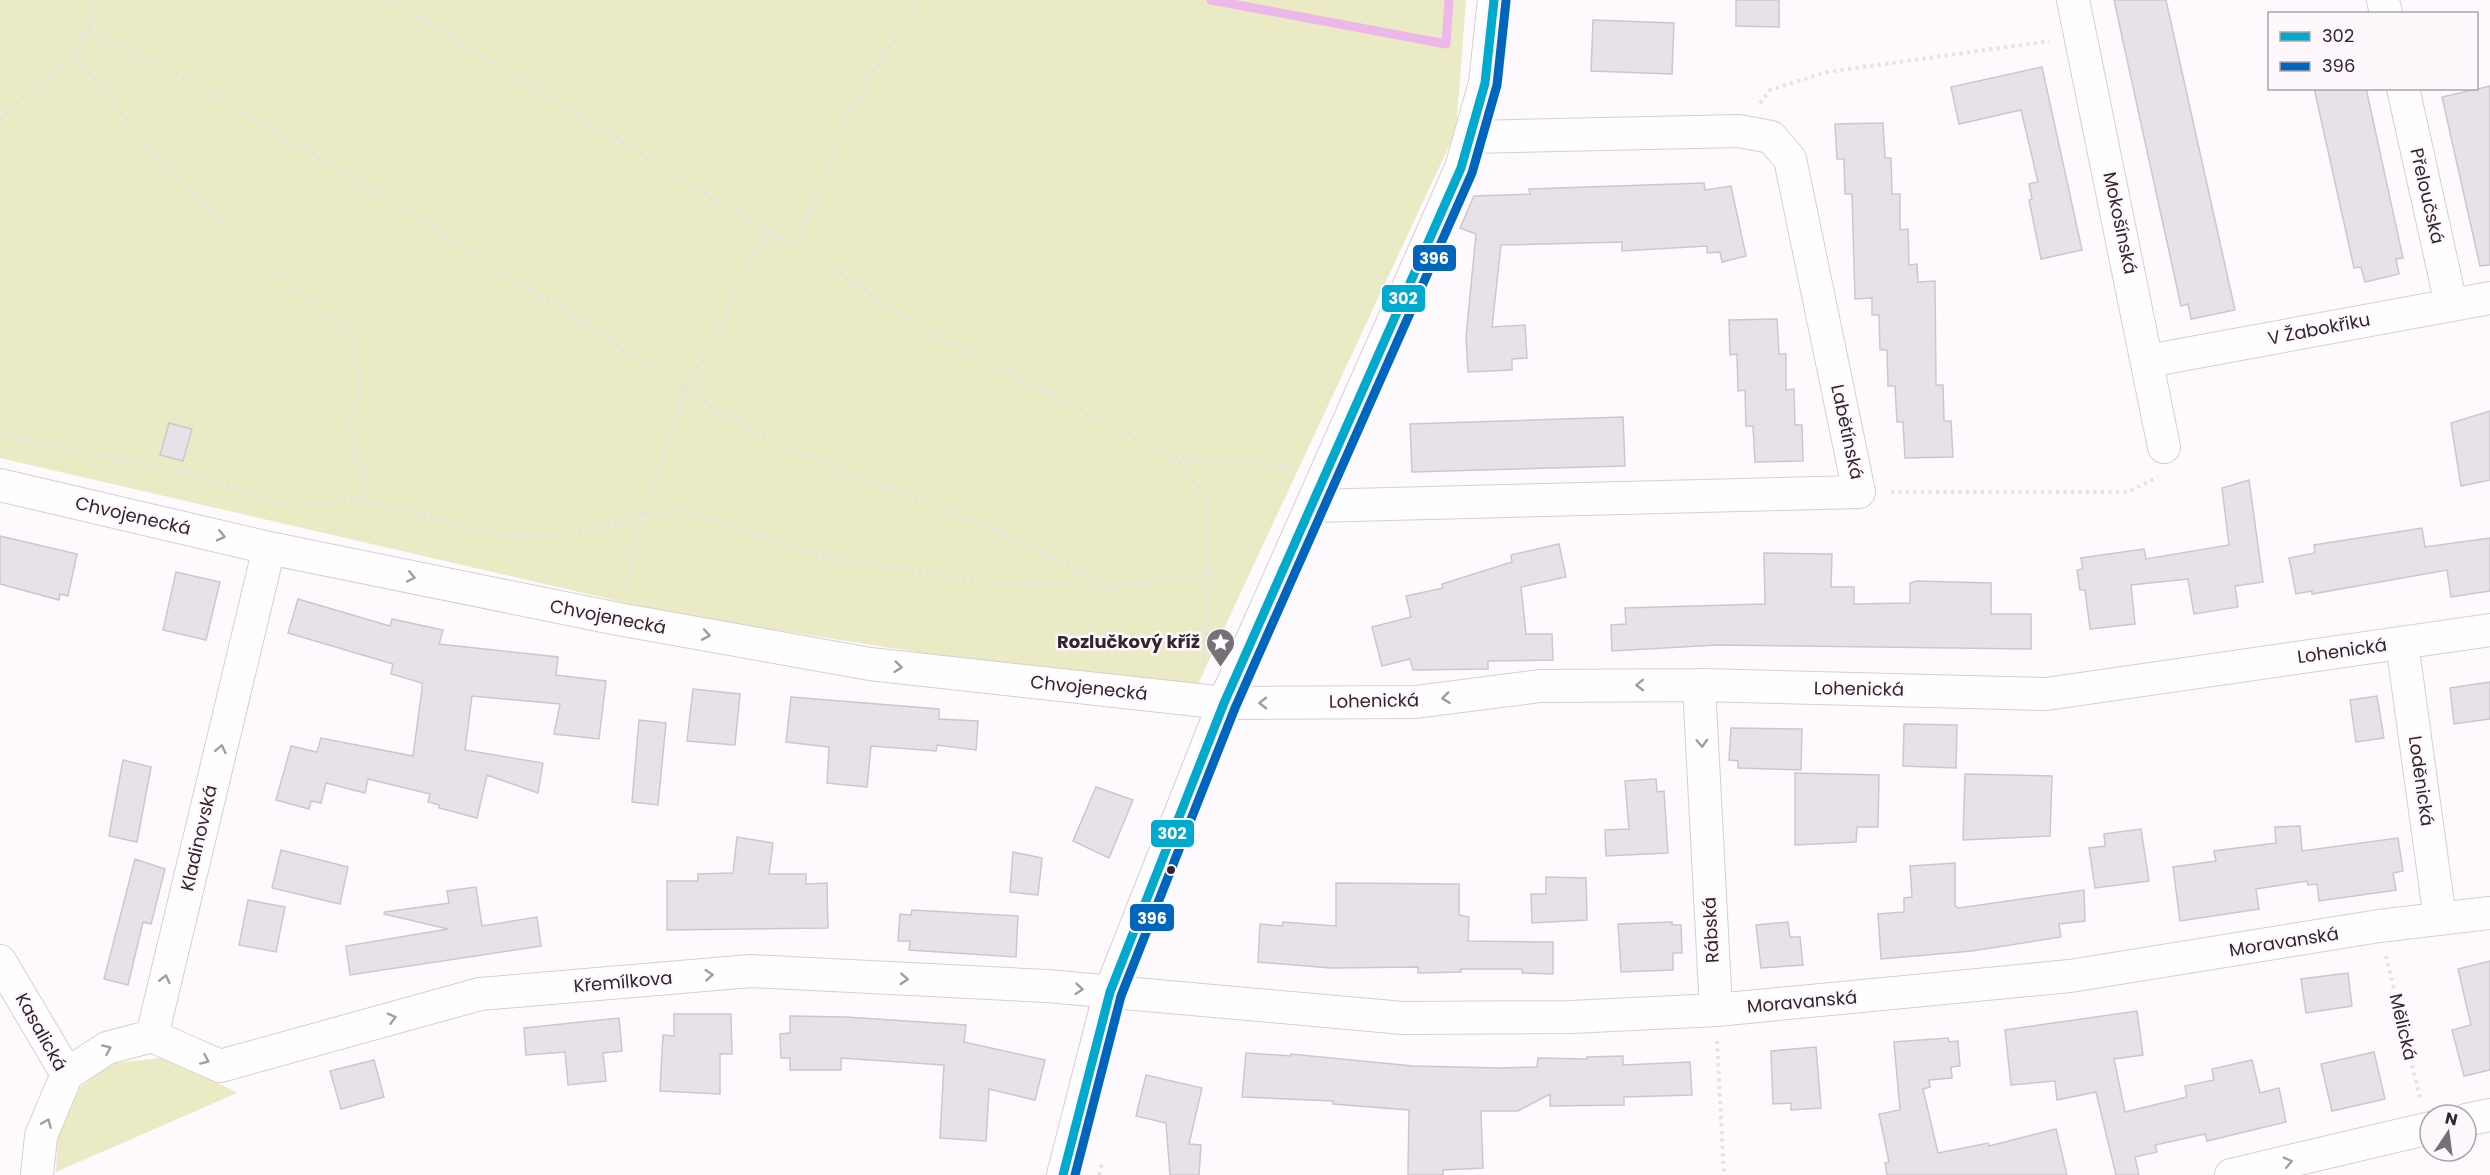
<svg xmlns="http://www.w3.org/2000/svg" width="2490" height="1175" viewBox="0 0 2490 1175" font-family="Poppins,sans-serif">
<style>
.green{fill:#eaeac4;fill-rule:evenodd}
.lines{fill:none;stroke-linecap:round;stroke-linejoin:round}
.stream{stroke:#eeb7e9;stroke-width:9}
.building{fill:#e9e1e8;stroke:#cec6cd;stroke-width:1.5}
.minor-casing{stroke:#d5cfd4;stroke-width:34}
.path{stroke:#e4e2e3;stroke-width:4;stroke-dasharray:3 4.5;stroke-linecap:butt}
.minor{stroke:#fffeff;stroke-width:32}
.bus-1-casing{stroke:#fef8fd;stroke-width:14}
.bus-2-casing{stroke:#fef8fd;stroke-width:14}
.bus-1{stroke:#00a9ce;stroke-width:9}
.bus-2{stroke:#0065bd;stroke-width:9}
.oneway{stroke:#a29da2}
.bus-dot{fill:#312630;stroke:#fef8fd;stroke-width:2}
.labels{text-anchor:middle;stroke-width:5;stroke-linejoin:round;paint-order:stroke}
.street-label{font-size:18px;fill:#312630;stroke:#fef8fd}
.poi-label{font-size:18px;font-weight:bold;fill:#312630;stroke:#fef8fd;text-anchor:end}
.line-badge{stroke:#fef8fd;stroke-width:2}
.badge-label{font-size:16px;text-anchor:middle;font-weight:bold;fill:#fff}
</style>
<rect width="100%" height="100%" fill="#fdf9fc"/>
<path class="green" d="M0 0H1466L1456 131 1193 695 674 614 0 458ZM192 429 184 461 161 455Z
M169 1057 237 1093 56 1172 58 1131 77 1090 108 1064Z"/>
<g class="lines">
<path class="stream" d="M1211 0 1446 44 1449 0"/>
</g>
<path class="building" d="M1736 0H1779V27L1736 26Z
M2114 0H2166L2235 310 2191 319 2188 304 2181 306Z
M1593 20 1674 23 1672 74 1591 71Z
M2042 67 2082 250 2041 259 2029 200 2032 199 2029 184 2038 182 2021 110 1959 124 1951 87Z
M2490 86V265L2480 266 2442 97Z
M2314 88H2366L2403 258 2396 259 2399 274 2365 282 2361 267 2354 268Z
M1883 123 1885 158H1891L1892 194H1900V230L1908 229 1909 265 1917 264 1918 282 1935 281 1936 385H1943L1944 421H1951L1953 457 1905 458 1903 422H1897L1895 386H1888L1887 350H1880L1879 315H1872V298L1855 299 1852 194H1845L1844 159H1837L1835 124Z
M1704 183 1705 190 1731 186 1746 256 1722 262 1720 252 1707 253V246L1622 251V242L1501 245 1492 327 1525 325 1527 358 1512 359V370L1468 372 1466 337 1476 234 1460 228 1474 196 1530 194 1529 189Z
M1777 319 1779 354H1786V390L1794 389 1795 425H1802L1803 461 1755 462 1753 426H1746L1745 390 1738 391 1737 354 1730 355 1729 320Z
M2490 411V480L2461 486 2451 423Z
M1623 417 1625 466 1412 472 1410 424Z
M169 423 192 429 183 461 160 455Z
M2249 480 2263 582 2235 586 2238 607 2194 614 2188 579 2131 585 2135 624 2090 629 2085 590H2080L2077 570 2083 569 2081 558 2144 549 2146 559 2229 545 2222 488Z
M2422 528 2425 547 2490 538V591L2451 597 2447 570 2312 594V591L2296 594 2289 558 2315 553 2314 545Z
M0 536 77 554 68 596 60 594 59 600 0 584Z
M1559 544 1566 577 1521 587 1526 634H1552L1553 660 1488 661V669L1413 670 1410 659 1382 666 1372 627 1411 617 1406 596 1443 588 1442 584 1512 562 1511 555Z
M1764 553 1832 554 1831 587H1854V604L1910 603V583L1916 581 1991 583V614H2031V649L1717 645 1612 651 1611 625 1626 624 1625 608 1765 604Z
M176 572 220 582 206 640 163 630Z
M298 599 390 626 392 619 443 630 439 644 558 657 556 675 606 681 599 739 554 734 560 704 472 696 465 750 543 763 538 793 487 775 477 818 439 808V805L428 802 430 794 368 779 365 793 326 783 321 803 311 801 309 809 276 800 291 746 317 752 321 738 413 756 422 689V683L391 674 393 664 288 633Z
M2490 682V719L2454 724 2450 688Z
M693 689 740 694 735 745 687 741Z
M2377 696 2384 738 2356 742 2350 700Z
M791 697 939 709V719L978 721 976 750 937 745 936 751 871 746 867 787 827 783 829 747 786 742Z
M639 720 666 723 658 805 632 802Z
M1904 724 1957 725 1956 768 1903 766Z
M1731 728 1802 729 1801 770 1738 768V761L1729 760Z
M123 760 151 767 137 842 109 836Z
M1795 773 1879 775 1878 827H1857L1856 842 1795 845Z
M1965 774 2052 776 2050 836 1963 840Z
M1656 779 1657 792 1664 791 1668 853 1606 856 1605 830 1629 829 1625 781Z
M1096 787 1133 800 1109 858 1073 841Z
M2300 826 2302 851 2398 838 2403 871 2393 873 2396 890 2319 901 2317 884 2308 885 2307 881 2256 889 2259 909 2180 921 2173 867 2216 861 2214 851 2276 843 2275 827Z
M2141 829 2149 881 2095 888 2089 848 2105 846 2104 834Z
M737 837 773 843 769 874H806V884L827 883 828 928 667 930V881H698V874L733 873Z
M281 850 348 867 340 904 272 888Z
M1013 852 1042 858 1038 895 1010 892Z
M135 859 165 869 151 924 143 922 128 985 104 979Z
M1955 863V906L1959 908 2084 890 2085 921 2059 924 2061 937 1972 951 1881 959 1878 914 1904 912V898L1912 897 1910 866Z
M1546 877 1586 878 1587 920 1532 923 1531 894H1546Z
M1336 883 1459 884V915L1469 917 1468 941 1553 942V974L1522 973V969H1461V972L1418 973V967L1331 968 1258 962 1260 924 1282 926 1283 922 1336 926Z
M476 887 482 926 537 917 541 946 350 975 346 946 448 929 384 914 385 912 449 903 447 891Z
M248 900 285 907 276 952 239 945Z
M912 910 1018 916 1016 957 909 950 910 941H898L900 914 911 915Z
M1672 922V925H1681L1682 953H1673V970L1621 972 1618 924Z
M1788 922 1790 937H1800L1803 965 1761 968 1756 925Z
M2490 961V1070L2464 1076 2452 1030 2471 1025 2458 969Z
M2348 973 2352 1006 2306 1013 2301 979Z
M2137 1011 2143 1055 2114 1059 2125 1112 2187 1097 2185 1086 2214 1080 2212 1069 2252 1060 2260 1093 2279 1088 2286 1122 2207 1141 2205 1134 2155 1145 2157 1152 2135 1157 2139 1175H2116L2096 1092 2057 1100 2055 1081 2011 1085 2005 1030Z
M674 1014H731L732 1054H720V1094L660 1091 663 1035 674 1036Z
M790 1016 846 1017 966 1025 964 1042 1045 1060 1035 1100 989 1089 986 1141 940 1138 944 1065 841 1058V1070H790V1058H781L780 1034 790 1033Z
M619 1018 622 1051 603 1053 606 1081 568 1085 565 1052 526 1055 524 1028Z
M1948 1038 1949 1042 1958 1041 1960 1066 1951 1067 1952 1078 1929 1080 1930 1087 1923 1089 1938 1153 1988 1143 1989 1146 2056 1129 2067 1175H1887L1885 1163 1889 1162 1879 1114 1900 1110 1894 1042Z
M1816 1047 1821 1108 1791 1110V1103L1773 1104 1771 1051Z
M2374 1052 2385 1099 2332 1111 2321 1064Z
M1246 1053 1291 1056V1054L1413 1066 1499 1068 1537 1067 1538 1058 1587 1059V1057L1623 1056V1065L1690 1062 1692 1095 1624 1097V1105L1550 1106V1094L1518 1111H1481L1483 1168 1443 1170V1175H1408L1409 1110 1333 1104V1101L1242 1097Z
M374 1060 384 1097 341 1109 330 1071Z
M1146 1075 1202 1088 1189 1144 1201 1145 1199 1175H1170L1166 1123 1136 1116Z"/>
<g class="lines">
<defs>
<path id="minor" d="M2073 0 2164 447
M2383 0 2386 14
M2403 88 2451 304
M2148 361 2490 298
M0 485 269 548 618 619 870 664 1224 703 1415 702 1540 686 1699 685 2046 694 2490 630
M1312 506 1859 492 1790 159 1771 137 1739 131 1471 137
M2402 643 2440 919
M1699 685 1716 1010
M0 961 67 1074
M152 1036 220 1066 480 994 751 971 1047 986 1403 1018 1571 1017 1716 1010 2070 976 2379 926 2490 913
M152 1036 269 548
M67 1074 107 1048 152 1036
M2466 1120 2490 1115
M37 1175 41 1136 67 1074
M1063 1175 1110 992 1224 703 1461 168 1485 83 1494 0
M2231 1175 2430 1128"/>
</defs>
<use href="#minor" class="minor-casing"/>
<path class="path" d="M391 0 768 232 797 244 931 333 1174 457 1210 504V574L1204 667
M88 30 191 81 430 225 686 390 756 432 820 462 988 526 1110 585
M74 54 168 171 352 339 360 386 350 420 353 444 365 481 361 499
M1760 103 1770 90 1827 72 2050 41
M0 119 74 54 88 30 98 0
M797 244 855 101 920 0
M0 434 89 454 121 458 217 481 258 498 299 506 361 499 498 535 580 533 642 514 686 510 809 554 970 581 1114 587 1210 574
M1175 457 1296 467
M1891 492H2128L2158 477
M625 589 642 514 686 390 768 232
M2386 956 2420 1098
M1717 1041 1724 1175
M1099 1175 1102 1163"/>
<use href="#minor" class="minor"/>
<defs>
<path id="bus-1" d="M1063 1175 1110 992 1224 703 1461 168 1485 83 1494 0"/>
<path id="bus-2" d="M1075 1175 1121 996 1235 708 1472 173 1497 85 1506 1"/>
</defs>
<use href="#bus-1" class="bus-1-casing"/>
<use href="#bus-2" class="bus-2-casing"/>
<use href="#bus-1" class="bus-1"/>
<use href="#bus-2" class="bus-2"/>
</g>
<defs><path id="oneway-chevron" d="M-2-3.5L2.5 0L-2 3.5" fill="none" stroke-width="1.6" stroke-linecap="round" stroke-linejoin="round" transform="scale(1.5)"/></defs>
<g class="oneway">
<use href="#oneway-chevron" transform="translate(221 536) rotate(13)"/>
<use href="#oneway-chevron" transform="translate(411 577) rotate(12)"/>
<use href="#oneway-chevron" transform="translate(706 635) rotate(10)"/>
<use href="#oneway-chevron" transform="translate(898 667) rotate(6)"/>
<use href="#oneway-chevron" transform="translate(1640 685) rotate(179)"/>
<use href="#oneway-chevron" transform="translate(1446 698) rotate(173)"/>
<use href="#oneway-chevron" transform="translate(1263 703) rotate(180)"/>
<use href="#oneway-chevron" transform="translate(1702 743) rotate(87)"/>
<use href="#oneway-chevron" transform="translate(221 749) rotate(-77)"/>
<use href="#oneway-chevron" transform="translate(709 975) rotate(-5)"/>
<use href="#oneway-chevron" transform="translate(165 979) rotate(-77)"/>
<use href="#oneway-chevron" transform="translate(904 979) rotate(3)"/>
<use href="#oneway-chevron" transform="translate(1079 989) rotate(5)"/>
<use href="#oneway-chevron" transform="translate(392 1018) rotate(-15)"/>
<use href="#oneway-chevron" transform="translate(107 1049) rotate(-24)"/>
<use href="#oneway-chevron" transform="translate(205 1060) rotate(24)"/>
<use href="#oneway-chevron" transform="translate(47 1123) rotate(-67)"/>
<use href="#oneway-chevron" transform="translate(2288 1162) rotate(-13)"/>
</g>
<defs>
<symbol id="sight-pin" viewBox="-11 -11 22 30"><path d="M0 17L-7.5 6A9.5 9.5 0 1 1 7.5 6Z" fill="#787077" stroke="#fef8fd"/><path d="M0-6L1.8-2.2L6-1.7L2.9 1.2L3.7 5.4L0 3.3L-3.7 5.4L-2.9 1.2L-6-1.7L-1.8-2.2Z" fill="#fff"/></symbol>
</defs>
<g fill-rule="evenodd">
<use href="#sight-pin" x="1204" y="626" width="33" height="45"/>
</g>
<circle class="bus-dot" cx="1171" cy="870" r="5"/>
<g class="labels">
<g class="street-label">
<text transform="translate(2427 196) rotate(77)" y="6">Přeloučská</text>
<text transform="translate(2120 223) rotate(78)" y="6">Mokošínská</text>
<text transform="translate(2319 329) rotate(-11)" y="6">V Žabokřiku</text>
<text transform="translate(1847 432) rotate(78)" y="6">Labětínská</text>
<text transform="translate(133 516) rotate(13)" y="6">Chvojenecká</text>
<text transform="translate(608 617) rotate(11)" y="6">Chvojenecká</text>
<text transform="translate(2342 651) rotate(-8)" y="6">Lohenická</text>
<text transform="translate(1089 688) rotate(6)" y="6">Chvojenecká</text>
<text transform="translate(1859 689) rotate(1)" y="6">Lohenická</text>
<text transform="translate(1374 701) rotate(-1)" y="6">Lohenická</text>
<text transform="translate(2421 781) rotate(82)" y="6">Loděnická</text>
<text transform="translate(199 838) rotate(-77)" y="6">Kladinovská</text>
<text transform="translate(1711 930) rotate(-93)" y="6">Rábská</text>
<text transform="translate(2284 942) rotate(-9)" y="6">Moravanská</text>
<text transform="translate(623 982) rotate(-5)" y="6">Křemílkova</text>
<text transform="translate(1802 1002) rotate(-5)" y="6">Moravanská</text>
<text transform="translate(2403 1027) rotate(77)" y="6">Mělická</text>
<text transform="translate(41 1032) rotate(61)" y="6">Kasalická</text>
</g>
<g class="poi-label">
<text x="1200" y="648">Rozlučkový kříž</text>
</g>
</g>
<g class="line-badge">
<rect x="1412" y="244" width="45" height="28" rx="6" fill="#0065bd"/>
<rect x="1381" y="284" width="45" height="29" rx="6" fill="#00a9ce"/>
<rect x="1150" y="819" width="45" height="29" rx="6" fill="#00a9ce"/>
<rect x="1129" y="903" width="46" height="29" rx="6" fill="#0065bd"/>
</g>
<g class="badge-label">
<text x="1434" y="264">396</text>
<text x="1403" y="304">302</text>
<text x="1172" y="839">302</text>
<text x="1152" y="924">396</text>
</g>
<rect x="2268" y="12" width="210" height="78" fill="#fef8fd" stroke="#aca4ab" stroke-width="1.5"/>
<rect x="2280" y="32" width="30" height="9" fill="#00a9ce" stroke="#aca4ab" stroke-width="1.5"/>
<text x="2322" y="42" font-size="18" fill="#312630">302</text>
<rect x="2280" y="62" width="30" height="9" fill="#0065bd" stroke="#aca4ab" stroke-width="1.5"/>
<text x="2322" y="72" font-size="18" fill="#312630">396</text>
<g transform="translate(2448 1133) rotate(13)"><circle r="28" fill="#fef8fd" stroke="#aca4ab" stroke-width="1.5"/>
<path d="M0-4.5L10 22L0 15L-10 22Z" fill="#787077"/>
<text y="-9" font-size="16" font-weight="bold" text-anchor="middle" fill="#312630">N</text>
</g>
</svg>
